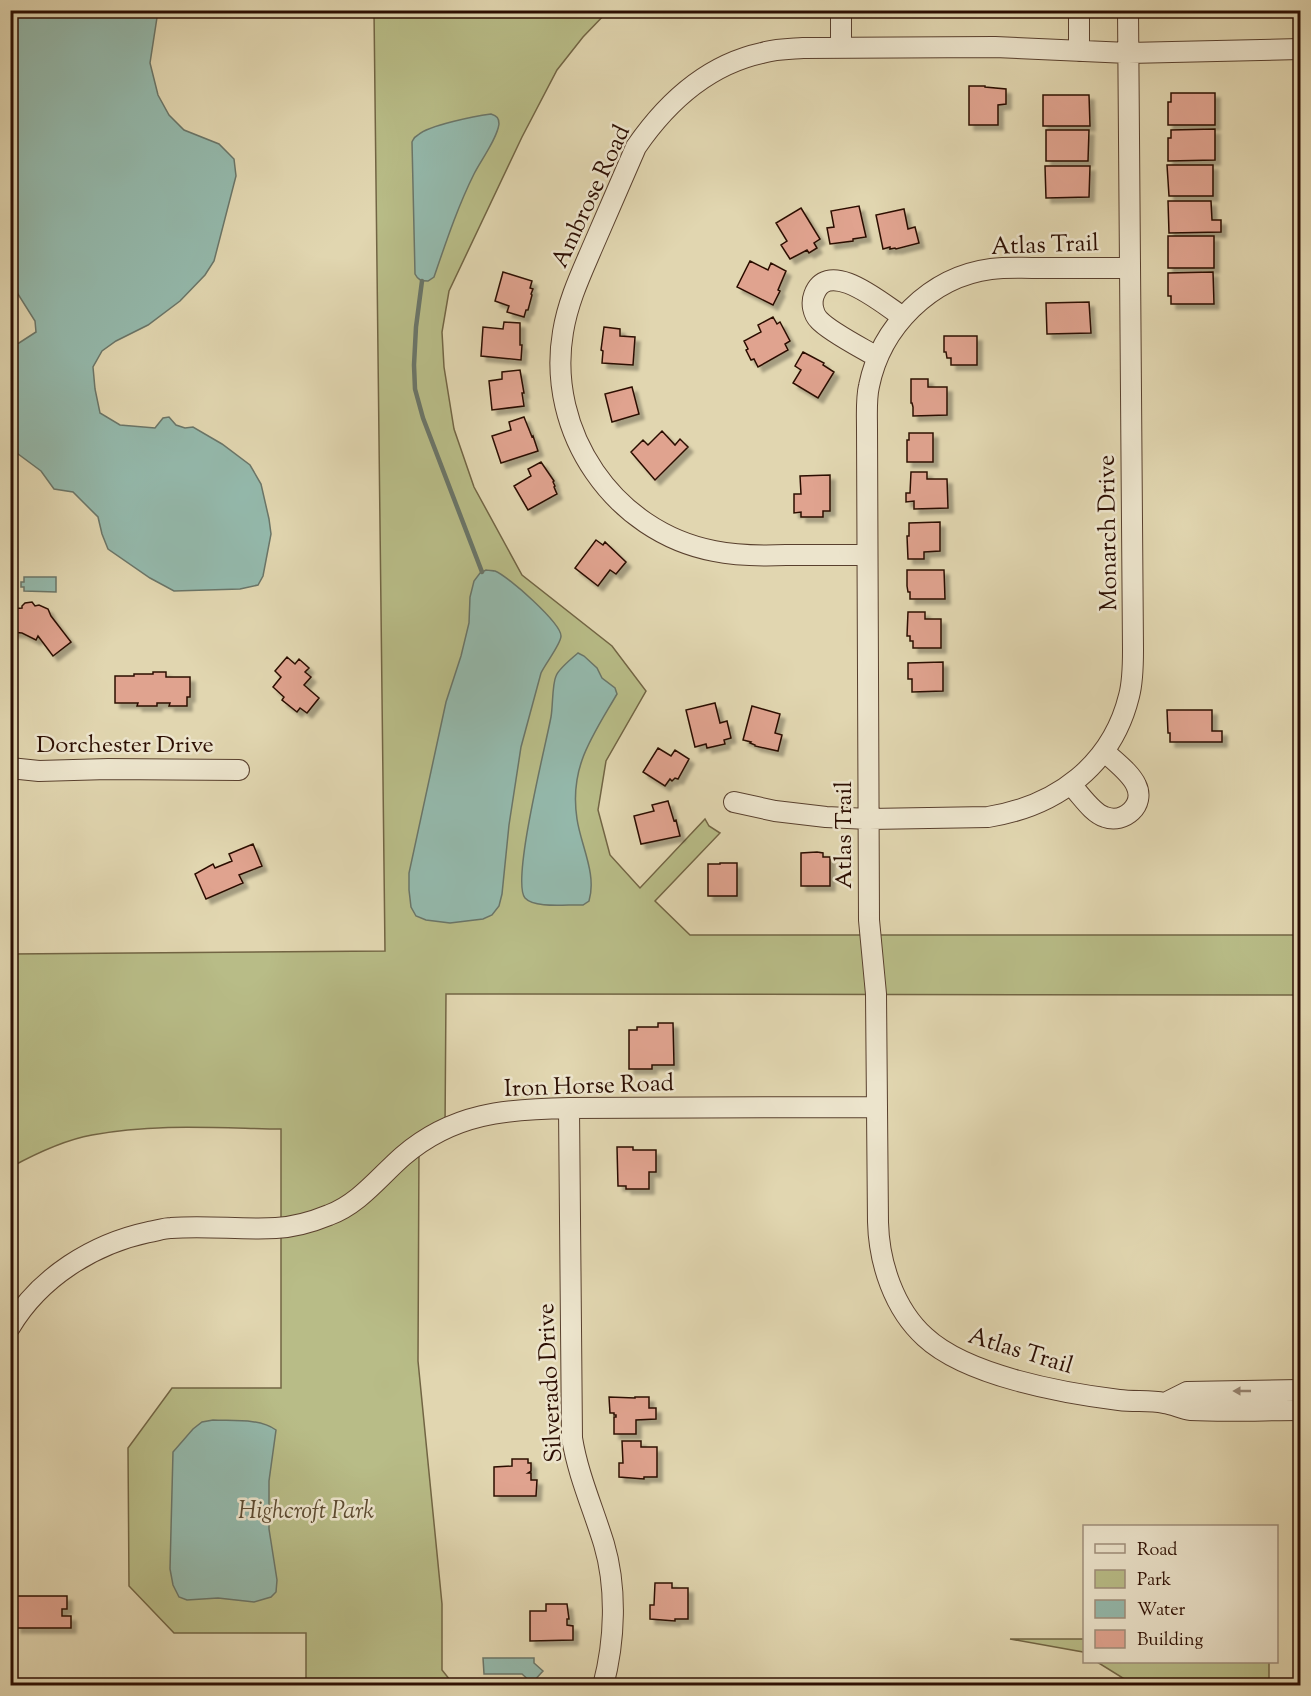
<svg xmlns="http://www.w3.org/2000/svg" width="1311" height="1696" viewBox="0 0 1311 1696" font-family="'Sorts Mill Goudy',serif">
<style>
.green{fill:#b8bc87;stroke:#726544;stroke-width:1.5}
.water{fill:#94b9ac;stroke:#6a7568;stroke-width:1.5}
.lines{fill:none;stroke-linecap:round;stroke-linejoin:round}
.stream{stroke:#6a7568;stroke-width:4.5}
.building{fill:#e0a38f;stroke:#2c0e02;stroke-width:1.5;filter:url(#shadow)}
.street-casing{stroke:#59402e;stroke-width:22}
.street{stroke:#ece4cc;stroke-width:20}
.oneway{fill:#968471}
.labels{text-anchor:middle;stroke-width:5;stroke-linejoin:round;paint-order:stroke}
.street-label{font-size:24px;fill:#2c0e02;stroke:#ece4cc}
.park-label{font-size:24px;font-style:italic;fill:#5d4b31;stroke:#ece4cc}
</style>
<defs>
<filter id="shadow"><feDropShadow dx="5" dy="5" stdDeviation="1.5" flood-color="#0004"/></filter>
</defs>
<rect width="100%" height="100%" fill="#e1d6b0"/>
<filter id="stains"><feTurbulence type="fractalNoise" baseFrequency=".00333" numOctaves="4"/><feColorMatrix values="0 0 0 0 .2 0 0 0 0 .09 0 0 0 0 .02 0 0 0 .5 -.17"/></filter>
<radialGradient id="worn" r=".72"><stop offset=".6" stop-color="#630" stop-opacity="0"/><stop offset="1" stop-color="#630" stop-opacity=".3"/></radialGradient>
<path class="green" d="M374 11H608L583 37 557 70 522 137 449 291 442 332 444 367 454 429 474 487 522 575 612 646 646 691 606 761 598 810 610 855 640 888 705 819 709 826 720 833 655 901 690 935H1300V995L446 994 445 1129 419 1144 418 1361 442 1604V1670L454 1685H306V1633H174L129 1586 128 1448 172 1388H281V1129C218 1128 154 1123 92 1135 64 1140 35 1154 11 1167V954L385 951Z
M1010 1639H1084V1653L1083 1652Z
M1097 1662H1269V1685H1134Z"/>
<path class="water" d="M11 10 158 11 150 63 158 95 169 115 184 130 219 144 234 159 236 176 214 261 205 275 180 301 148 325 116 341 102 351 93 367 95 389 100 413 120 425 155 428 163 418 169 417 176 425 185 428 193 427 222 444 250 465 261 484 269 519 271 534 263 576 258 585 240 589 174 591 150 578 108 549 102 534 98 517 73 492 54 489 41 471 14 451H11V345L19 343 36 332 35 321 11 283Z
M491 114C497 116 499 118 499 124 497 139 481 160 474 174 458 206 446 242 434 277L428 281C421 281 418 280 415 274L412 142C414 138 414 137 418 135 429 125 476 116 491 114Z
M486 570C487 570 494 571 495 571 508 576 561 623 561 636 561 644 545 664 541 673L521 747 509 825 502 894 499 906 492 915 483 919 450 923 426 920 416 916 411 907 409 890V873L446 702 461 656 469 623 470 597 474 581 480 573Z
M24 577H56V592L24 591V587H21V582H24Z
M578 653 584 656 597 668 602 678 615 688 617 694C592 737 569 767 577 819 581 846 597 874 589 901L583 905C569 904 535 909 525 898 511 882 546 744 551 717 553 706 552 685 556 676 558 670 572 658 578 653Z
M213 1420C233 1421 259 1418 276 1430L269 1481V1529L277 1580 276 1592 271 1597 254 1602 218 1598 187 1600 179 1597 173 1585 170 1569 173 1452 193 1429 202 1422Z
M483 1658H534V1663L543 1671 532 1683 522 1674H484Z"/>
<g class="lines">
<path class="stream" d="M422 281 416 327 414 365 415 389 423 418 482 572"/>
</g>
<path class="building" d="M969 86H985V87L1006 89V104L998 105V125H969Z
M1171 93H1215V125H1168V102H1171Z
M1043 95H1089L1090 126H1043Z
M1215 129V160L1168 161V138H1171V130Z
M1046 130H1089L1088 161H1046Z
M1167 165H1213V196H1169Z
M1045 166H1090L1089 197 1046 198Z
M1168 201H1211L1212 220H1221V232L1169 233Z
M859 206 866 237 853 239V241L830 244 827 228 834 227 831 211Z
M801 208 820 239 814 243 817 248 809 253 807 250 790 259 781 245 787 241 776 223Z
M904 209 908 229 915 227 919 243 896 249 895 248 890 249V247L883 249 876 215Z
M1168 236H1214V268H1168Z
M750 261 768 270 771 263 786 271 778 290 780 291 773 305 737 287Z
M503 272 532 281 530 288 533 289 531 294 532 295 528 310H526L524 317 507 312 509 306 495 301Z
M1213 272 1214 304H1171V296H1168V273Z
M1089 302 1091 333 1047 334 1046 303Z
M773 317 777 324 780 322 790 341 785 344 788 350 758 367 754 359 751 360 746 350 748 349 744 341 761 332 758 325Z
M504 322 520 323V345H522L521 360 481 356 483 327 503 329Z
M604 327 620 329V336L635 337 633 365 602 363 603 351 601 350Z
M944 336H977V365H951V358H947L946 352H944Z
M803 352 824 363 823 365 834 372 818 398 793 383 801 370 795 366Z
M520 370 524 393H522L524 406 492 410 489 381 502 379V372Z
M911 379H928V387H947V415L913 416V407L912 403H911Z
M632 387 639 414 612 422 605 394Z
M524 417 532 437 533 436 538 451 501 463 492 436 511 430 509 422Z
M662 431 675 445 680 439 688 447 655 480 631 452 643 440 648 445Z
M909 433H933V462H907V440H909Z
M541 462 554 481 553 482 555 486 554 487 557 494 528 510 514 486 531 476 528 469Z
M911 472H927V479H947L948 508 914 509V501L906 502V493H910Z
M830 475V511H823V517H801V512L794 513V494H801L800 476Z
M940 522V551L924 552V559H908L907 536H909V523Z
M596 540 603 545 605 542 626 562 616 574 610 570 598 586 575 568Z
M907 570H944L945 599H910V592H908L907 586Z
M32 602 35 606 39 605 48 609 51 616 71 642 53 656 38 636 36 640 22 633 12 632 10 634V609L22 608V606L25 603Z
M908 612H925V619H941V648H913V641H910V636H907Z
M287 657 295 664 299 659 309 668 305 672 311 677 304 685 319 698 307 713 300 708 297 712 282 700 284 697 273 687 281 677 275 671Z
M943 662V691L912 692V679H908V663Z
M153 672H166V677H190V697H187V706H169L170 703H157V706H137L138 703H115V676H134V674H153Z
M715 703 720 723 727 721 731 738 724 740 725 744 707 748 706 744 695 747 686 710Z
M752 706 780 714 775 733 782 735 778 751 755 746V745L750 743 751 742 743 740Z
M1167 710H1212V731H1222V742H1170V733H1168Z
M658 748 671 756 675 750 689 759 678 779 675 778 672 781 670 779 665 786 643 772Z
M668 801 674 821 676 820 680 836 641 844 634 816 654 811 652 805Z
M253 844 262 866 239 875 243 883 206 899 195 874 213 864 215 868 232 861 229 854Z
M817 852 823 853V857H830V886H801V853Z
M720 863H737V896H708V864H720Z
M658 1023H673L674 1065H652V1069H629V1030H637V1027H658Z
M617 1147H633V1150H656V1172H649V1189H626V1186H618Z
M609 1397 635 1398V1397H649V1408H656V1419L636 1420V1434H614V1417H616V1415H614V1413H610Z
M622 1441H641V1447H657V1477H644V1479L619 1477V1463H623Z
M512 1459H528V1463H531V1471L528 1473H531V1480H537L536 1496H494V1467L512 1466Z
M655 1583H672V1588H688V1619H675V1621L650 1619V1605H654Z
M16 1596H67V1609H62V1616H71V1628H16Z
M546 1604H567L569 1619H567V1625L573 1626V1640L530 1641V1611H546Z"/>
<g class="lines">
<defs>
<path id="street" d="M841 10V48
M1079 51V10
M1129 268C1102 268 1074 268 1046 268 1028 268 1009 267 991 269 930 277 881 327 869 386 866 399 867 414 867 428L869 920 876 994 878 1222C879 1263 894 1309 925 1337 967 1376 1063 1393 1119 1400 1134 1402 1150 1400 1164 1403 1173 1404 1182 1409 1191 1410 1227 1412 1264 1410 1300 1410
M877 357C862 348 830 332 819 320 813 314 811 303 814 295 828 256 884 305 903 317
M867 555C840 555 813 555 786 555 761 556 738 556 714 551 614 532 546 432 563 332 568 301 581 274 593 246 607 213 622 180 636 147 667 102 707 65 762 53 775 49 789 49 803 48L995 47 1128 53 1300 49
M10 768 39 771 108 769 239 770
M1071 785C1081 795 1092 813 1105 817 1124 824 1146 805 1136 785 1130 772 1114 761 1104 751
M734 802 775 811 826 817 869 819 988 817C1057 806 1112 765 1129 696 1133 681 1133 665 1133 650L1128 10
M569 1108 572 1438C578 1475 593 1508 604 1544 617 1588 615 1641 603 1686
M10 1327C40 1277 93 1244 149 1232 156 1231 164 1228 171 1228 206 1225 241 1230 276 1228 294 1227 312 1222 329 1215 359 1204 379 1177 403 1156 453 1113 506 1109 569 1108L877 1107
M1165 1403 1187 1392 1300 1390"/>
</defs>
<use href="#street" class="street-casing"/>
<use href="#street" class="street"/>
</g>
<defs><path id="oneway-solid" d="M-6-.8H1V-3.2L6.5 0L1 3.2V.8H-6Z" transform="scale(1.5)"/></defs>
<use class="oneway" href="#oneway-solid" transform="translate(1242 1391) rotate(180)"/>
<g class="labels">
<g class="street-label">
<text transform="translate(590 196) rotate(-65)" y="8">Ambrose Road</text>
<text transform="translate(1045 244) rotate(-2)" y="8">Atlas Trail</text>
<text transform="translate(1107 533) rotate(-91)" y="8">Monarch Drive</text>
<text x="125" y="752">Dorchester Drive</text>
<text transform="translate(843 835) rotate(-90)" y="8">Atlas Trail</text>
<text transform="translate(589 1085) rotate(-2)" y="8">Iron Horse Road</text>
<text transform="translate(1021 1350) rotate(17)" y="8">Atlas Trail</text>
<text transform="translate(549 1383) rotate(-93)" y="8">Silverado Drive</text>
</g>
<g class="park-label">
<text x="306" y="1518">Highcroft Park</text>
</g>
</g>
<rect width="1311" height="1696" fill="none" stroke="#e1d6b0" stroke-width="36"/>
<rect x="12" y="12" width="1287" height="1672" fill="none" stroke="#2c0e02" stroke-width="3"/>
<rect x="18" y="18" width="1275" height="1660" fill="none" stroke="#2c0e02" stroke-width="1.5"/>
<rect x="1083" y="1525" width="195" height="138" fill="#ece4cc" stroke="#9f8e7b" stroke-width="1.5"/>
<rect x="1095" y="1544" width="30" height="9" fill="#ece4cc" stroke="#9f8e7b" stroke-width="1.5"/>
<text x="1137" y="1555" font-size="18" fill="#2c0e02">Road</text>
<rect x="1095" y="1570" width="30" height="18" fill="#b8bc87" stroke="#9f8e7b" stroke-width="1.5"/>
<text x="1137" y="1585" font-size="18" fill="#2c0e02">Park</text>
<rect x="1095" y="1600" width="30" height="18" fill="#94b9ac" stroke="#9f8e7b" stroke-width="1.5"/>
<text x="1137" y="1615" font-size="18" fill="#2c0e02">Water</text>
<rect x="1095" y="1630" width="30" height="18" fill="#e0a38f" stroke="#9f8e7b" stroke-width="1.5"/>
<text x="1137" y="1645" font-size="18" fill="#2c0e02">Building</text>
<rect width="100%" height="100%" filter="url(#stains)"/>
<rect width="100%" height="100%" fill="url(#worn)"/>
</svg>
